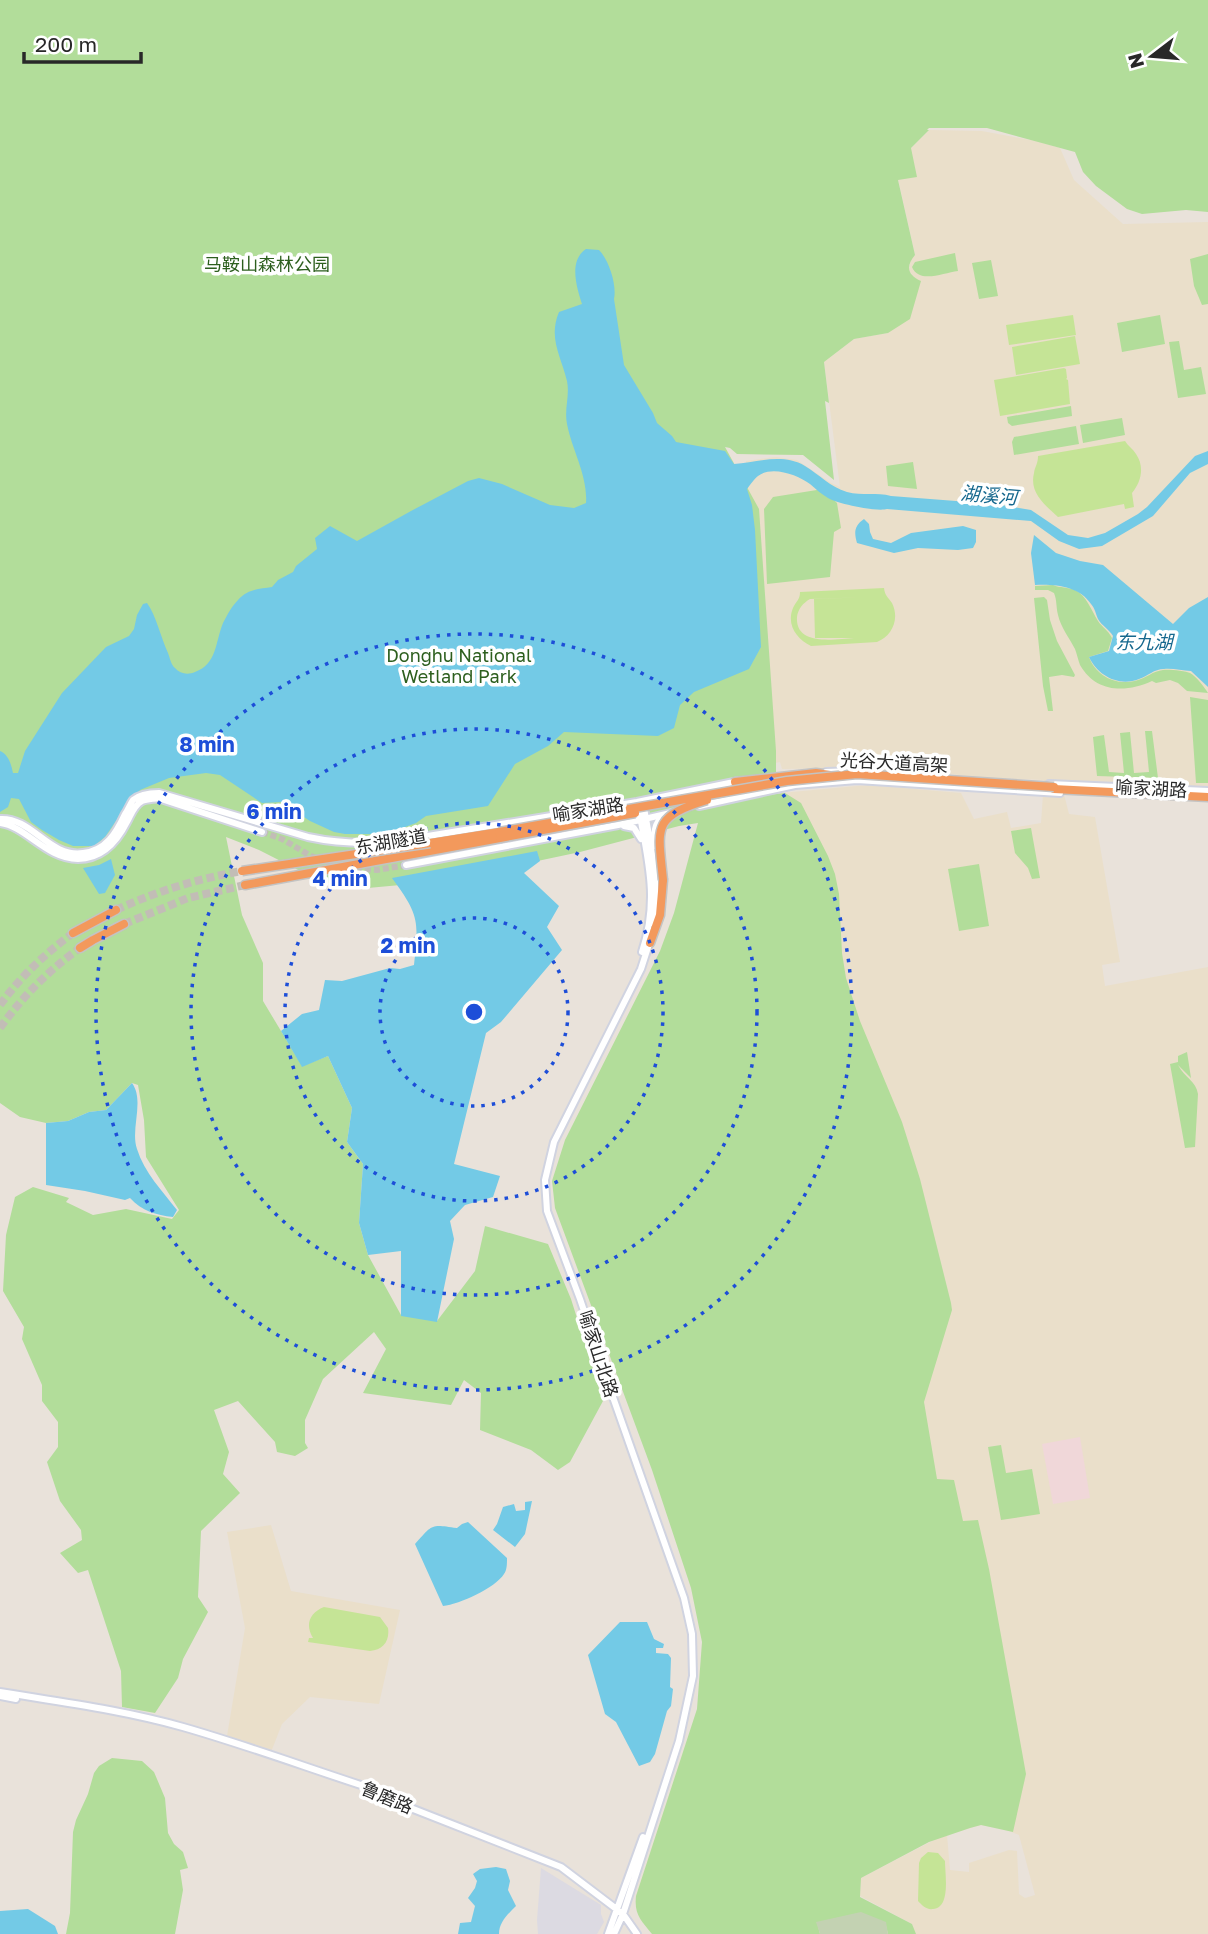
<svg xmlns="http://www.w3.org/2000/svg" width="1208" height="1934" viewBox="0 0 1208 1934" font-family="'Golos Text','Noto Sans SC',sans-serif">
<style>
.industrial{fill:#dcdae2}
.education{fill:#eadfca;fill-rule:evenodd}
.medical{fill:#f0d7d9}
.green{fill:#b2dd9a}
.cemetery{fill:#c3d2b2}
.pitch{fill:#c5e496;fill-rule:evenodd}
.water{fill:#73cae6}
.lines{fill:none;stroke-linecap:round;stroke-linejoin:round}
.secondary-tunnel{stroke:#c2bdb6;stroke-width:6;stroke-dasharray:6 3;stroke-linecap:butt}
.highway-tunnel{stroke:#c2bdb6;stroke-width:8;stroke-dasharray:8 4;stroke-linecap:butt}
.secondary-casing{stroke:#d0d3e0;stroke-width:10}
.highway-casing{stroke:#c3c3c3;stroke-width:11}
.secondary{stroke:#fff;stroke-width:6}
.highway{stroke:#f3995c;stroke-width:8}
.highway-bridge-casing{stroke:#c3c3c3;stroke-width:11;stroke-linecap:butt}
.highway-bridge{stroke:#f3995c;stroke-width:8}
.ring{fill:none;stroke:#1d4ed8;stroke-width:3.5;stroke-dasharray:3.5 7}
.labels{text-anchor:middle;stroke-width:7;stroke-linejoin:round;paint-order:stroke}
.park-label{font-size:18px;fill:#2d5f1e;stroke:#fff}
.street-label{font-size:18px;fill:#282828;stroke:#fff}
.water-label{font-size:19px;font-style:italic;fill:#16688e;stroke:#fff}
.centre{fill:#1d4ed8;stroke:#fff;stroke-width:3.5}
.ring-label{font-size:21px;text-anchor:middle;font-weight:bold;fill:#1d4ed8;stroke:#fff;stroke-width:7;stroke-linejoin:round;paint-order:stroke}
</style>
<rect width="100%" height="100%" fill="#e9e2da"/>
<path class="industrial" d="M541 1868 601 1905V1914L604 1922 597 1934H538L537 1920Z"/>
<path class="education" d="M929 130 982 131 1036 141 1060 148 1074 180 1123 224 1208 222V787L1057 780 1065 798 1069 814 1095 817 1120 962 1102 965 1105 986 1208 967V1934H914L912 1924 860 1896 861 1878 934 1840 759 795 868 785 961 793 974 819 1007 812 1011 828 1041 823 1044 780 973 777 906 767 782 769 780 762 664 785 726 450 744 482 746 461 776 457 797 460 831 483 840 487 824 362 854 339 888 333 913 277 909 270 910 260 915 255 898 179 911 148ZM981 1825 1004 1829 1019 1835 1035 1895 1025 1898 1019 1894 1017 1851 1009 1850 969 1863V1872L950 1870 947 1835Z
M271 1525 291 1591 400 1610 379 1704 310 1697 282 1724 271 1752 227 1736 245 1628 227 1532Z"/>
<path class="medical" d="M1080 1437 1090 1498 1053 1504 1042 1444Z"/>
<path class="green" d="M0 0H1208V212L1186 210 1142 214 1127 209 1096 186 1083 172 1075 152 987 128H929L927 130H929L911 148 917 177 898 180 915 255C905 267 908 275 921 281L910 319 888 333 854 339 824 362 829 403 825 401 834 480 803 455 737 454 730 448 725 447 759 509 776 751V772L767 795 785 793 801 803 828 856 835 874 839 894 842 953 846 978 860 1021 902 1122 920 1179 951 1303 952 1310 924 1402 937 1479 954 1480 963 1521 978 1520 989 1569 1026 1774 1013 1832 981 1825 970 1828 929 1842 861 1878 860 1897 912 1924 916 1934H888L885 1922H817L820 1934H652C641 1920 634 1915 636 1896L697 1709 702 1642 691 1588 652 1470 555 1208 552 1181 565 1140 660 951 674 913 698 823 679 826 580 852 444 881 357 889 320 881 259 850 226 837 242 915 263 963V1001L302 1066 328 1056 352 1108 347 1142 363 1164 359 1223 368 1255 401 1315 437 1321 475 1271 485 1226 548 1244 571 1299 603 1401 570 1462 558 1470 531 1450 480 1430 481 1393 464 1380 451 1405 363 1393 386 1349 374 1332 323 1379 305 1420V1443L308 1448 295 1456 277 1452 275 1442 238 1401 214 1410 229 1452 223 1474 240 1493 201 1531 198 1597 208 1612 183 1659 178 1678 155 1713 122 1707 121 1671 88 1570 78 1573 60 1553 82 1540 81 1530 60 1501 47 1462 58 1447V1422L42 1401V1385L22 1339 24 1327 3 1291 6 1235 15 1197 33 1187 69 1198 66 1202 93 1215 126 1209 172 1219 179 1210 146 1157 144 1120 138 1085 132 1083 106 1110 89 1112 68 1121 46 1123 20 1117 0 1103Z
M955 253 958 271C943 273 919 284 912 267L915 262Z
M1208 254V304L1202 305 1194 286 1190 259Z
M991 260 998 296 979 299 972 263Z
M1160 315 1165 344 1122 352 1117 323Z
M1179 341 1184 370 1201 367 1206 394 1178 398 1169 342Z
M1071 406 1072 416 1012 426 1008 423 1007 417Z
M1122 418 1125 435 1083 443 1080 425Z
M1076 426 1079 444 1014 455 1012 442 1014 437Z
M913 462 917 489 888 486 886 466Z
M823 489 837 503 841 528 834 532 830 577 767 584 764 509 773 497Z
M1053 585C1060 588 1068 587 1075 590 1087 596 1091 610 1098 621 1102 627 1108 630 1112 638L1108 651 1089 657C1096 676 1117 687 1138 680 1146 678 1153 671 1163 670 1168 669 1186 671 1190 673 1196 676 1205 688 1208 693L1187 691 1178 683 1170 680 1156 683 1152 681C1126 693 1096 693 1080 665 1078 660 1077 654 1075 649 1069 637 1061 628 1058 615 1056 607 1057 600 1054 593L1048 590H1035V586Z
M1044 597 1047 600 1050 620 1057 641 1075 675 1074 677 1062 675 1049 677 1053 711H1048L1043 686 1034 598Z
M1190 697 1208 700V783H1196Z
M1145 731H1152L1158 778 1097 776 1093 737 1104 735 1109 772 1124 773 1120 733 1130 732 1134 773 1149 772Z
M1031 828 1040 878 1032 879 1028 868 1015 853 1011 831Z
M979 864 989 926 959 931 948 869Z
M1187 1052 1191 1078 1178 1065C1185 1078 1196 1081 1198 1094L1195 1147 1185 1148 1170 1064 1178 1062V1056Z
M1001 1445 1006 1473 1032 1469 1040 1514 1001 1520 988 1447Z
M112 1758 142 1761 154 1772 165 1798 168 1833 174 1844 183 1852 188 1868 180 1870 183 1890 175 1934H66L70 1913 73 1832 76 1820 88 1794 94 1773 99 1766Z"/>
<path class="cemetery" d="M861 1912 886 1922 888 1934H820L816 1922Z"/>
<path class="pitch" d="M1073 315 1076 335 1009 345 1006 325Z
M1075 336 1080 364 1016 375 1012 347Z
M1064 368 1066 369 1067 378 1066 379 1068 380 1070 404 1000 416 994 380Z
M1125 441C1128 446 1133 449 1136 454 1145 467 1141 482 1132 493L1134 507 1125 509 1124 504 1058 517C1045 505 1029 493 1034 473 1035 466 1038 464 1038 456Z
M884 588C885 596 888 597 892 603 900 619 892 636 877 642L811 646C797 639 786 625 793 608 796 601 800 600 800 592ZM872 597 814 599 815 638H854C836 639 795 647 797 617 798 609 803 603 810 599Z
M324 1607 380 1617 388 1628C390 1641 383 1650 370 1651L308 1642 309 1638H313C305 1625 309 1613 324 1607Z
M928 1852 938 1853 945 1861C945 1874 951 1908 933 1909 926 1910 922 1905 918 1901L919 1863 921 1858Z"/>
<path class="water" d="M586 249 599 250C609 260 617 285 614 299L624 365 653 413 657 423 672 436 676 442 725 451 734 464C758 462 783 453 805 466 820 475 830 487 847 492 862 496 877 492 891 496L995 504 1031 510 1068 535 1088 538 1105 533 1138 514 1147 507 1195 456 1208 451V464L1190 473 1153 516 1102 546 1079 549 1059 541 1031 521 887 509C877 512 838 504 828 498 821 494 816 489 810 484 798 475 772 465 758 476 754 479 750 485 747 489L752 505 755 530 761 647 749 669 694 692 680 705 674 728 658 736 564 732 548 746 515 764 488 806 426 816 416 823 405 827 401 832 377 834H345L334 832 310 821 281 802 262 803 220 775 206 773 169 778 140 790 127 805 105 837 94 846H73L59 840 42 830 31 822 19 799 11 798 8 807 0 812V751C9 755 11 764 13 773H18L25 751 62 693 106 647 129 636 134 629 137 615 143 604 147 603C156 615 161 638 168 653 170 658 171 665 175 668 180 674 188 675 195 672 217 664 215 643 223 623 227 615 232 606 238 600 248 589 259 589 272 587L278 580 293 572 296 566 317 549 315 538 330 526 357 541 411 511 468 481 479 478 502 484 550 505 574 508 586 503C588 476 572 450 567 424 564 409 570 396 567 381 561 356 548 338 559 312L582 304C577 288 568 261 586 249Z
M864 519 869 524 870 532 873 539 891 543 911 533 963 526 976 530V542L973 548 958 550 918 548 894 553 857 543C854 532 854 526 864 519Z
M1034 535 1056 553 1080 561 1103 565 1173 624 1189 608 1208 597V687L1191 671C1182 671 1173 668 1164 669 1154 669 1148 676 1139 679 1119 687 1098 676 1089 657L1109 651 1113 636C1109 629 1102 626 1098 619 1096 615 1095 608 1091 604 1079 586 1055 584 1035 585L1031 553Z
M537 851 540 861 524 873 559 906 547 927 562 950 501 1022 486 1033 454 1164 500 1176 493 1197 465 1205 450 1221 454 1239 437 1322 401 1316V1251L368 1255 359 1223 363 1164 347 1142 352 1108 328 1056 302 1067 281 1031 302 1014 319 1010 325 980 342 981 390 968 400 969 414 965C419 920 419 915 392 878Z
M111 859 115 875 105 893 99 894 83 868 99 865Z
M132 1083C145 1101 130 1129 137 1149 144 1172 163 1192 177 1210L173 1217C156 1215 142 1211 130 1198L125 1200 85 1191 46 1185V1123L68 1121 89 1112 106 1110Z
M532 1501 525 1534 515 1547 493 1530 497 1524 503 1507 514 1504 516 1511 525 1510V1502Z
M468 1522 507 1558C507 1564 507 1570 504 1574 495 1588 460 1604 443 1606L415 1544C433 1524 430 1524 457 1528L462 1524Z
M620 1622H647L654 1639 664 1644 663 1648H656V1653L668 1654 671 1658 670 1687 673 1689 671 1706 667 1711 655 1754 650 1762 639 1766 616 1722 605 1714 588 1655Z
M496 1867 506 1869 510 1881 508 1890 516 1906C508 1914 499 1922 499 1934H458L460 1923 471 1922 475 1906 468 1898 475 1888 477 1881 473 1874 480 1869Z
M28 1909 55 1926 58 1934H0V1911Z"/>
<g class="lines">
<path class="secondary-tunnel" d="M262 832 282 839 311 856 336 867
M347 868 377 870 406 865"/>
<path class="highway-tunnel" d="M116 910C157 891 197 879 242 871
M124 924 188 898 245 885
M0 1005C21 976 45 954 73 933
M0 1028C23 996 48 971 80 948"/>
<defs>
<path id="secondary" d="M826 772 857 771
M1049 784 1208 791
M643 803C651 844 659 883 654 924
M638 805C647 858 660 898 642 952
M699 806 795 785 857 780 1060 793
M0 819C32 817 49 858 83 853 106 851 116 833 125 814 128 810 130 804 133 800 140 794 150 793 159 793L308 837C336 843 362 844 391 842L637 802 739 781
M0 823C26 826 46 859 78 859 102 859 117 842 127 822 131 815 134 805 142 801 147 799 153 799 158 798L262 832
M624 826 634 828 641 839
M655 846C654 834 653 823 664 816
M406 865 618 825 675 812
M0 1692C61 1702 123 1710 183 1727 246 1745 308 1768 370 1788L386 1795 403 1805 561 1867 623 1914 637 1934
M0 1696 16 1699
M608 1934 643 1837
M614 1934 623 1914 679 1741 693 1676 692 1634 684 1598 668 1553 614 1400 580 1299 547 1211 545 1180 554 1142 641 969 650 941"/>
<path id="highway" d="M735 782 816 773 830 775
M1054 789 1208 797
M430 843 499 832
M245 885 500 838
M73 933 116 910
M650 943 660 915 663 880
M80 948 93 940 124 924"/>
</defs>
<use href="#secondary" class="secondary-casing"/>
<use href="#highway" class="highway-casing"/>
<use href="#secondary" class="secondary"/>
<use href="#highway" class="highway"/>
<defs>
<path id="highway-bridge" d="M499 832 787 781 857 774 1054 787
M500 838 635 813
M242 871 430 843
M663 880C658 828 651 817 707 800"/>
</defs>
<use href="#highway-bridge" class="highway-bridge-casing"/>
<use href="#highway-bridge" class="highway-bridge"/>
</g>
<g class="ring">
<circle cx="474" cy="1012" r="94"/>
<circle cx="474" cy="1012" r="189"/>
<circle cx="474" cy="1012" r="283"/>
<circle cx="474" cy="1012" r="378"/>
</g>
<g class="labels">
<g class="park-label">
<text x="267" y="271">马鞍山森林公园</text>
<text x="459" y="662">Donghu National<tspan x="459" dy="21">Wetland Park</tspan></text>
</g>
<g class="street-label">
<text transform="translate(894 763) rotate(3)" y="6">光谷大道高架</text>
<text transform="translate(1151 789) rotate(3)" y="6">喻家湖路</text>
<text transform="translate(588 810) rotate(-9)" y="6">喻家湖路</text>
<text transform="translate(391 842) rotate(-10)" y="6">东湖隧道</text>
<text transform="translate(598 1354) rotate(72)" y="6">喻家山北路</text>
<text transform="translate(387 1798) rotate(23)" y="6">鲁磨路</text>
</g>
<g class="water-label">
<text transform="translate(989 495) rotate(5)" y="7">湖溪河</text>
<text x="1144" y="649">东九湖</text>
</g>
</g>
<circle cx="474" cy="1012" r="10" class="centre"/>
<g class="ring-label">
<text x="207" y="752">8 min</text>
<text x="274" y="819">6 min</text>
<text x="340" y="886">4 min</text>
<text x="408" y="953">2 min</text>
</g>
<g transform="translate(1152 56) rotate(254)" stroke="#ffffff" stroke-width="5" paint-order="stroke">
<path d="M0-5L12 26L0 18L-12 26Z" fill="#282828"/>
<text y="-10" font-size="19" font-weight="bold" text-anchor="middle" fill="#282828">N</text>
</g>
<path d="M24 52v10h117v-10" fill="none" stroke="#282828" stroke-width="3.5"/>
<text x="35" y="52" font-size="21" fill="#282828" stroke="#ffffff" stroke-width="5" paint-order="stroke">200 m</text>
</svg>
